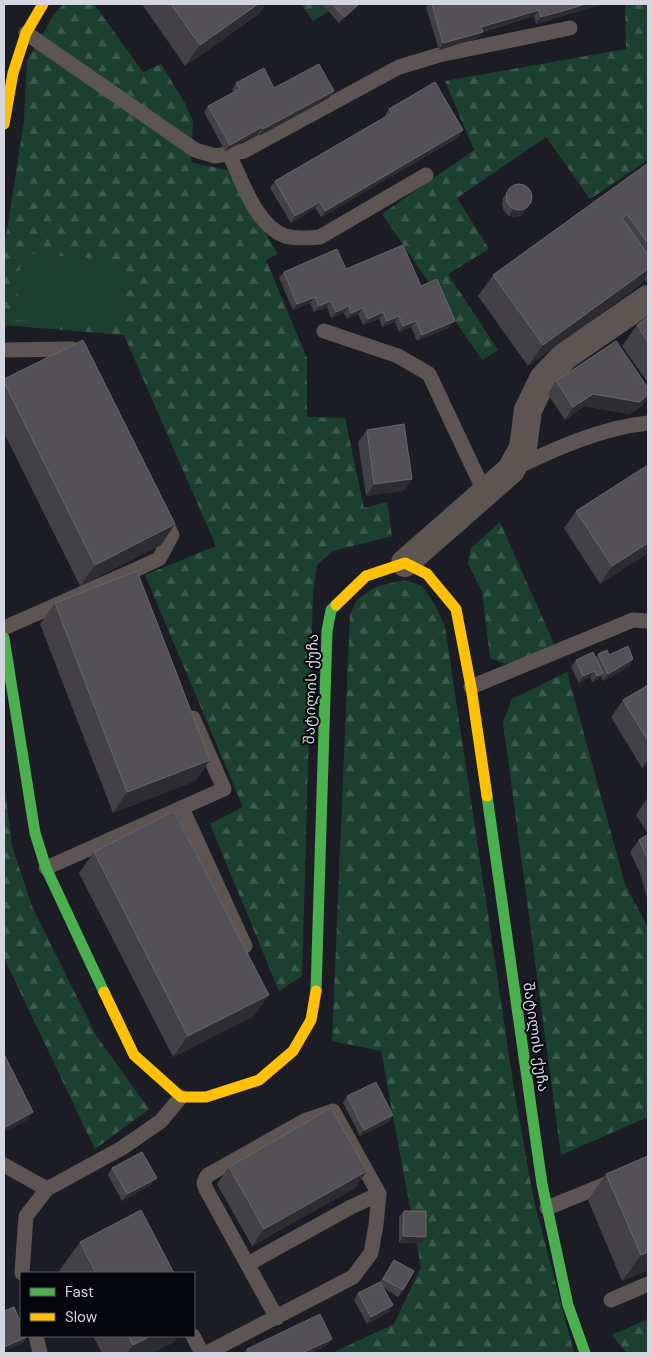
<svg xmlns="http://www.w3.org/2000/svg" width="652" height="1357" viewBox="0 0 652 1357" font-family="'DM Sans','Noto Sans Georgian',sans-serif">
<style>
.forest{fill:url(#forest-firs)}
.pitch{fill:#1c4030}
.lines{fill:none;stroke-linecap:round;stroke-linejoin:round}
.lane{stroke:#5c5552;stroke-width:15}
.street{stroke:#5c5552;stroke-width:28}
.fast{stroke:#4caf50;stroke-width:11}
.slow{stroke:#ffc107;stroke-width:11}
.wall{fill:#434145}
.shaded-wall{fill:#2d2c31}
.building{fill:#535155;stroke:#67666b}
.labels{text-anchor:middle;stroke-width:4;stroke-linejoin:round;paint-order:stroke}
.street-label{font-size:15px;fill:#d5d7e0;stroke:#05060b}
</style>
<defs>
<pattern id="forest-firs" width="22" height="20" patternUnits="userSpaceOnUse" patternTransform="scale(1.25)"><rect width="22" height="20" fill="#1c4030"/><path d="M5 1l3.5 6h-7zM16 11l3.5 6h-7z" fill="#3c5b4e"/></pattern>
</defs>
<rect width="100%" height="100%" fill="#1c1d24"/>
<path class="forest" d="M64 4H94L143 72 161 64 185 103 193 121 191 162 227 170 278 254 266 260 307 358V417L345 418 364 508 387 502 392 536 333 551 317 565 313 592 302 976 279 991 210 824 243 807 145 575 216 546 124 335 4 325V249L24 121 27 61 55 13Z
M301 4H340L313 21Z
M625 4H648V160L590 199 546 137 457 198 489 249 448 274 498 350 482 360 382 214 474 150 445 81 626 49Z
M500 522 555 646 505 664 490 658 482 591 468 564 471 548Z
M404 580 422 586 435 605 445 627 514 1089 534 1201 574 1353H332L394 1324 421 1267 381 1051 332 1041 350 615 357 600 375 587Z
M567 672 625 884 648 928V1117L561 1155 503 722 512 699Z
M4 782 12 846 33 909 97 1037 149 1109 95 1149 4 958Z
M648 1319V1353H627L612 1335Z"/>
<path class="pitch" d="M21 253 124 261 119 327 16 320Z"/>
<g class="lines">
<path class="lane" d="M26 33 195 150 215 156 244 151 399 67 439 55 570 28
M229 154C242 180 255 225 285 236 296 239 309 238 320 237L426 175
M324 331 398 356 429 374 485 493
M4 350 72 349 83 357
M515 468C557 448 601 428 648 423
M128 573 159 559 172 535 161 513
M4 628 128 573 136 592
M471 687 633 620 648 621
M182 808 245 946
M46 868 224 789 193 718
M4 1165 47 1189
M547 1208 648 1167
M248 1264 351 1207 379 1194
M22 1273 26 1216 47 1189 122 1148 161 1121 181 1097
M611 1300 648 1284
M36 1336 40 1353
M193 1336 202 1353
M207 1353 353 1277 371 1253 376 1225 379 1194 333 1111 306 1120 208 1175C203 1181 203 1184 207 1191L277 1318"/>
<path class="street" d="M405 563 511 470 523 448 528 410 543 379 565 356 648 299"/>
<path class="fast" d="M4 638 35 833 46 868 104 992
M487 796 542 1184 568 1305 585 1353
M316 991 327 631 331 610 336 605"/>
<path class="slow" d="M4 124 13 73 26 33 43 4
M336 605 366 576 405 563 427 574 456 609 471 687 487 796
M104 992 134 1055 181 1097H206L259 1080 293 1051 311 1020 316 991"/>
</g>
<path class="wall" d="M142 4H266L259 14 185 66Z
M322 4H359L355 9 339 23Z
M429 4H603L536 24 534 16 483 32 478 38 439 50 426 7Z
M236 83 274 88 334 91 329 98 259 136 258 134 225 151 204 112 208 106 234 92 232 90Z
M389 109 459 137 321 217 315 208 291 223 270 188 275 181 386 117 385 115Z
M648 163V280L646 282 644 280 640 285 528 366 478 296 493 275Z
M508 192 531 203 522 215 516 217 509 216 504 211 502 205 503 198Z
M346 269 421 286 450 327 417 341 411 327 399 332 395 322 382 327 379 319 363 325 358 314 347 319 344 313 331 318 327 307 314 312 310 303 293 310 279 278 284 272Z
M648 317V383L622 346 637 325Z
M556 381 643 405 630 414 584 406 565 420 548 394Z
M4 382 175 524 161 545 80 586 4 433Z
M367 430 412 479 403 491 366 496 358 442Z
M648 465V553L600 584 564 528 576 511Z
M55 603 210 760 195 781 113 813 40 624Z
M598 654 609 655 633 659 629 666 603 681 601 676 598 679 592 682 590 677 579 683 571 667 576 660 596 658Z
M648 685V764L642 768 611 717 623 700Z
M648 797V898H647L640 873 630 852 639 840 648 834 636 815Z
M94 852 254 1016 173 1057 79 873Z
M347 1096 389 1122 360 1136 343 1103Z
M229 1167 355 1188 252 1246 217 1184Z
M112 1168 152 1184 122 1201 108 1175Z
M606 1174 648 1270 622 1281 588 1200Z
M404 1211 422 1243H399V1217Z
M80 1242 174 1273H60L59 1271Z
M394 1260 403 1290 398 1297 384 1288 393 1305 389 1312 367 1324 354 1300 358 1293 380 1282Z
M93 1336H178L174 1342 152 1353H102Z
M332 1339 327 1345 311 1353H244L247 1349Z"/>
<path class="shaded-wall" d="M258 4H266L259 14 185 66 200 45Z
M359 4 355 9 339 23 344 17Z
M586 4H603L536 24 541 17Z
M539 10 534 16 477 33 481 27Z
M483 32 478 38 439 50 443 43Z
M334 91 329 98 259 136 263 129Z
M262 127 258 134 225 151 230 145Z
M463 130 459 137 321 217 325 211Z
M320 202 315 208 291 223 295 216Z
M531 203 522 215 516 217 509 216 513 209Z
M648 269V274L640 285 528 366 543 345Z
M315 297 310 303 293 310 297 304Z
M331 301 327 307 314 312 319 306Z
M349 306 344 313 331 318 336 312Z
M363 308 358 314 347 319 351 313Z
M383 312 379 319 363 325 368 319Z
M399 316 395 322 382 327 387 321Z
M416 321 411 327 399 332 403 326Z
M455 321 450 327 417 341 422 335Z
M593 394 648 395V398L643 405 630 414 584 406 565 420 573 407Z
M412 479 403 491 366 496 374 484Z
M175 524 161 545 80 586 95 565Z
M648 543V553L600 584 612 566Z
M633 659 629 666 603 681 608 674Z
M595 671 590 677 579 683 583 676Z
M603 673 598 679 592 682 597 676Z
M648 759V764L642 768Z
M210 760 195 781 113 813 127 792Z
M269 995 254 1016 173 1057 188 1036Z
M33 1112 29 1119 4 1132V1128Z
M393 1115 389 1122 360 1136 364 1130Z
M367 1171 355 1188 252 1246 264 1229Z
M157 1178 152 1184 122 1201 127 1194Z
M403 1236 426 1237 422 1243H399Z
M648 1252V1270L622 1281 641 1255Z
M393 1305 389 1312 367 1324 371 1317Z
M151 1336H178L174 1342 152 1353H127L133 1345Z
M27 1337 23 1343 4 1351V1347Z
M332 1339 327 1345 311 1353H302Z"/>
<path class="building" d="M171 4H258L200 45Z
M332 4H359L344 17Z
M432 4H586L541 17 539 10 481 27 483 32 443 43Z
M319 64 334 91 263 129 262 127 230 145 208 106 240 89 236 83 264 68 274 88Z
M435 82 463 130 325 211 320 202 295 216 275 181 392 113 389 109Z
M648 163V243L627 214 622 218 648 255V269L543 345 493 275Z
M506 197a13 13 0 1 1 26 0a13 13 0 1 1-26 0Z
M403 245 421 286 437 279 455 321 422 335 416 321 403 326 399 316 387 321 383 312 368 319 363 308 351 313 349 306 336 312 331 301 319 306 315 297 297 304 284 272 337 249 346 269Z
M648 317V342L637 325Z
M83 340 175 524 95 565 4 382V379Z
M616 341 648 388V395L639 402 593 394 573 407 556 381Z
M404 424 412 479 374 484 367 430Z
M648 465V543L612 566 576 511Z
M137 571 210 760 127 792 55 603Z
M628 646 633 659 608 674 598 654 607 650 609 655Z
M593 652 603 673 597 676 595 671 583 676 576 660Z
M648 685V741L623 700Z
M174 811 269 995 188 1036 94 852Z
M648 834V859L639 840Z
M4 1054 33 1112 4 1128Z
M376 1082 393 1115 364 1130 347 1096Z
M331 1108 367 1171 264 1229 229 1167Z
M142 1152 157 1178 127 1194 112 1168Z
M648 1156V1252L641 1255 606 1174Z
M141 1210 174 1273H96L80 1242Z
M404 1211H426V1237L403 1236Z
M394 1260 414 1271 403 1290 383 1279Z
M380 1282 393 1305 371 1317 358 1293Z
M14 1307 21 1323V1336H27V1337L4 1347V1311Z
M320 1314 332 1339 302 1353H249L247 1349Z
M128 1336H151L133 1345Z"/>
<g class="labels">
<g class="street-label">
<text transform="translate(311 689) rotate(-88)" y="5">შატილის ქუჩა</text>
<text transform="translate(536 1037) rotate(82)" y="5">შატილის ქუჩა</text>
</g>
</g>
<rect width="652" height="1357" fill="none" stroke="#d5d7e0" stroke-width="10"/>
<rect x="20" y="1272" width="175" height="65" fill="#05060b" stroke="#585a60"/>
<rect x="30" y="1288" width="25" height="8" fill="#4caf50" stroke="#585a60"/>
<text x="65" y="1297" font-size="15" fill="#d5d7e0">Fast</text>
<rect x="30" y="1313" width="25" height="8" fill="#ffc107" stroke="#585a60"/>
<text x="65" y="1322" font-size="15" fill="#d5d7e0">Slow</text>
</svg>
